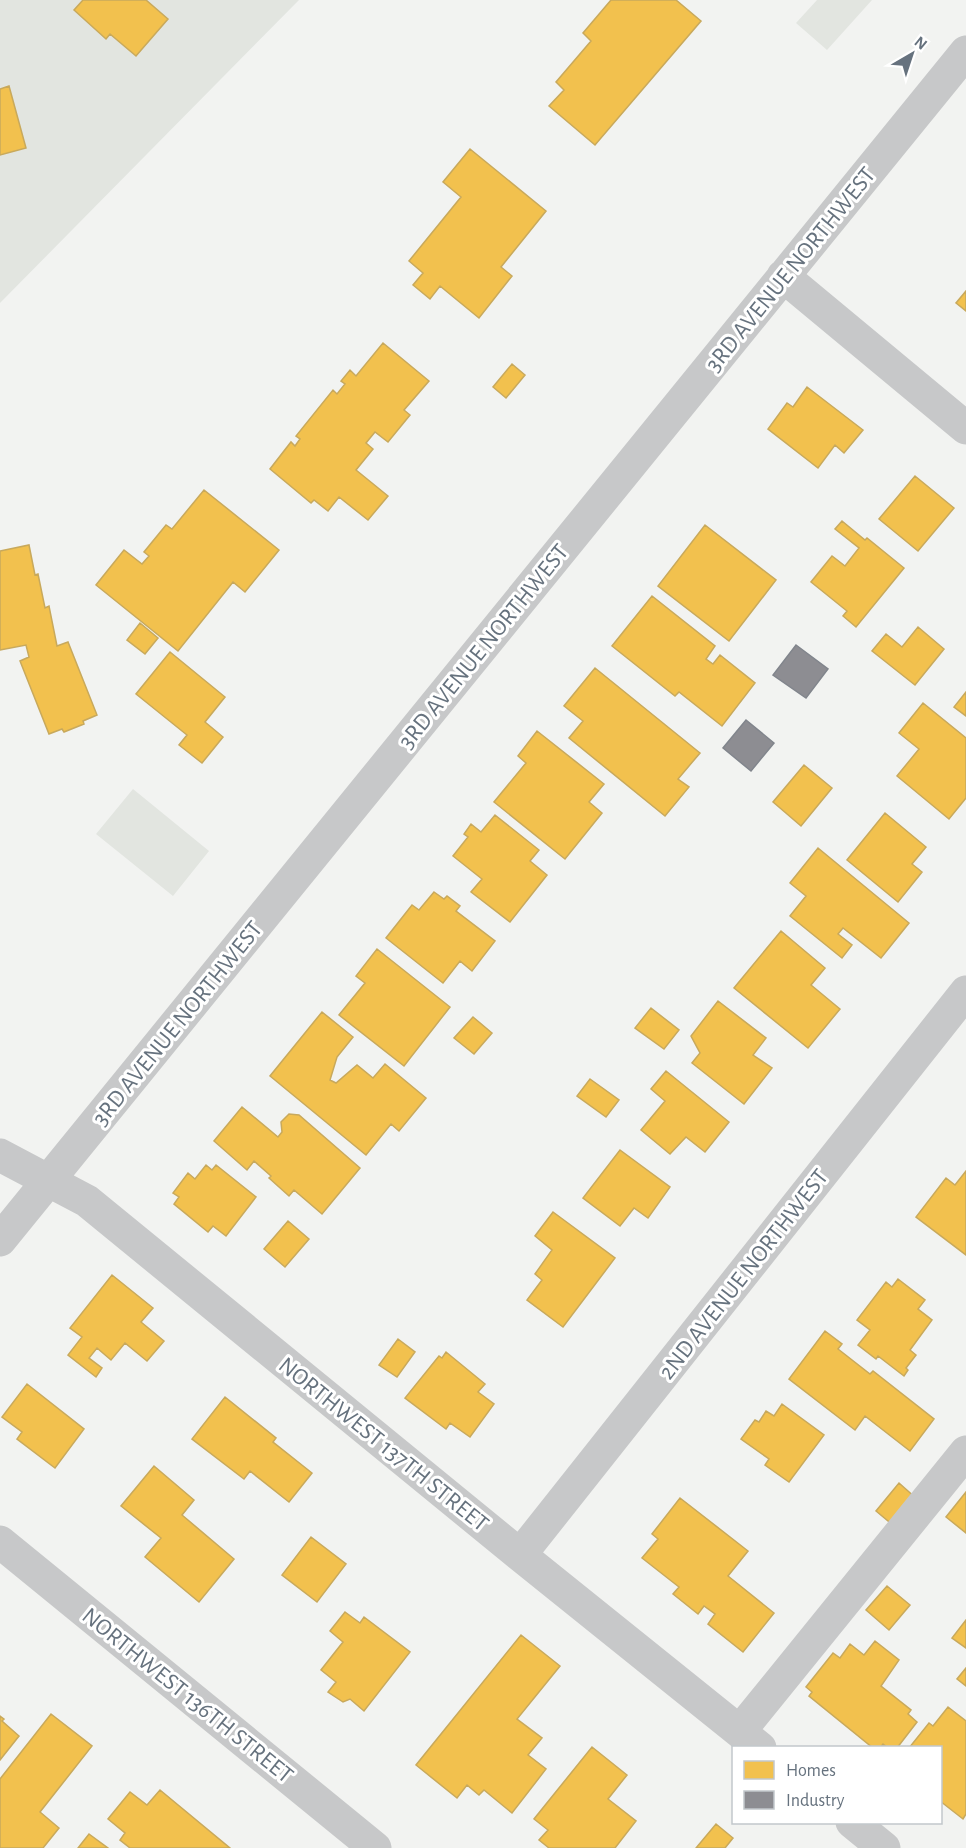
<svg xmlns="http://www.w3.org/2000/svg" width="966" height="1848" viewBox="0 0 966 1848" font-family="'Alegreya Sans',sans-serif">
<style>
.green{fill:#e2e5e0}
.homes{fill:#f2c14e;stroke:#c8a95c;stroke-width:1.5}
.industry{fill:#8d8d92;stroke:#81858c;stroke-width:1.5}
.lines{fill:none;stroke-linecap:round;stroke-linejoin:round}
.minor{stroke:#c7c8c9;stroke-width:33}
.labels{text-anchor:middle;stroke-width:6;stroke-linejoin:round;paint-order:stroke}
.street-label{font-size:24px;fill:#66727e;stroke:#fff}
</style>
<rect width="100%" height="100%" fill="#f2f3f1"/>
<path class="green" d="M0 0H299L0 303Z
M817 0H872L827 50 796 23Z
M133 789 209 851 173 896 96 834Z"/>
<path class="homes" d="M83 0H146L168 19 136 56 110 34 106 39 74 10Z
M611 0H676L701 21 595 145 549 106 564 90 556 82 591 41 583 33Z
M9 86 26 148 0 155V89Z
M470 149 546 211 501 267 512 276 479 318 440 286 430 299 413 285 423 273 409 261 461 197 443 182Z
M966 291V311L956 303Z
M383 343 429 381 404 410 410 415 388 442 375 432 366 443 373 449 356 470 388 496 368 520 339 497 328 511 314 500 311 503 270 469 291 442 295 446 300 439 296 436 333 390 337 394 345 384 341 381 350 370 356 376Z
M512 364 525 375 506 398 493 387Z
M807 387 863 430 844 453 835 445 818 468 768 429 787 403 793 407Z
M915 476 954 508 918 551 879 519Z
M204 490 279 550 245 592 233 582 178 651 96 585 124 550 142 564 149 556 144 552 166 525 172 529Z
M842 521 865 540 867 538 904 568 856 627 843 616 847 611 811 582 832 556 845 566 859 548 835 529Z
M705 525 776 580 729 641 658 586Z
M29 545 35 575 38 574 45 608 49 606 57 646 68 642 97 715 83 721 84 724 64 732 62 729 49 734 20 661 29 657 26 645 0 650V551Z
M652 596 715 646 706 659 713 664 720 655 755 683 722 726 679 692 675 696 612 646Z
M140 623 158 638 145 654 127 640Z
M918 627 944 649 915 685 872 651 886 634 902 647Z
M170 652 225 697 205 722 223 737 202 763 179 745 187 735 136 694Z
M595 668 700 753 678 779 689 787 665 816 569 738 583 721 564 706Z
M966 692V716L954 707Z
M923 703 966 738V798L949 819 897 776 919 749 899 733Z
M537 731 604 784 589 802 602 813 565 859 494 802 526 763 518 756Z
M804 765 832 788 801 826 773 802Z
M885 813 926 847 912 864 922 872 898 902 847 860Z
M495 815 539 850 530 861 547 875 510 922 471 892 482 879 453 856 468 837 464 834 471 824 481 832Z
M818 848 909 923 881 958 843 928 838 934 852 945 842 958 790 916 806 896 790 883Z
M434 892 444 899 447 896 460 906 456 911 495 941 472 971 460 961 443 983 386 938 412 905 419 910Z
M781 931 825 968 811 985 840 1009 808 1048 734 988Z
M377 949 450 1007 404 1066 339 1015 365 983 356 976Z
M718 1001 766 1038 753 1055 772 1068 744 1104 692 1063 700 1053 691 1036Z
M651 1008 679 1030 664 1049 635 1028Z
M322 1012 353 1037 337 1057 330 1080 336 1083 357 1065 373 1078 385 1064 426 1098 399 1131 391 1124 366 1155 270 1076Z
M473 1017 492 1033 474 1054 454 1038Z
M666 1071 729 1122 705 1152 686 1137 670 1154 641 1130 665 1101 651 1089Z
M590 1079 619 1100 606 1117 577 1096Z
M242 1107 278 1137 282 1132 281 1122 289 1114 299 1115 360 1168 322 1214 294 1190 289 1196 269 1178 271 1176 254 1161 247 1170 214 1141Z
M620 1150 670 1187 648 1218 634 1208 620 1226 583 1198Z
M206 1165 212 1170 216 1165 256 1197 226 1236 213 1226 208 1232 174 1204 179 1197 173 1193 188 1173 195 1179Z
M966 1171V1255L916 1217 946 1178 955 1185Z
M553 1212 615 1258 563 1327 527 1300 542 1280 535 1274 552 1250 535 1236Z
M288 1221 309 1239 285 1267 264 1249Z
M112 1275 153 1308 141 1322 164 1341 147 1361 125 1343 111 1360 97 1348 89 1358 102 1368 96 1377 68 1355 82 1337 70 1328Z
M898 1279 925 1300 918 1309 932 1320 910 1350 916 1355 906 1368 908 1370 904 1376 878 1356 876 1359 858 1345 870 1330 857 1320 886 1282 892 1287Z
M825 1331 842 1344 838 1349 870 1374 873 1371 934 1419 910 1451 865 1416 855 1430 789 1379Z
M398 1339 415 1352 397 1377 379 1365Z
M446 1352 485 1384 478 1392 494 1404 470 1437 450 1423 446 1429 405 1398 439 1356 442 1358Z
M27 1384 84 1429 55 1468 17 1439 22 1432 2 1417Z
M225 1397 276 1438 273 1442 312 1473 289 1502 250 1471 244 1479 192 1439Z
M782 1404 824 1435 789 1482 765 1465 769 1459 741 1439 755 1420 759 1422 766 1411 774 1416Z
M154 1466 194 1500 182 1515 234 1559 199 1602 145 1557 161 1538 121 1506Z
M899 1483 917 1499 894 1526 876 1511Z
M966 1492V1533L946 1517Z
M680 1498 748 1551 728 1576 774 1613 743 1652 708 1624 715 1614 704 1606 698 1614 673 1594 679 1587 642 1558 658 1539 652 1534Z
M311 1537 346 1564 317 1602 282 1575Z
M887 1586 910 1605 889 1630 866 1610Z
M345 1612 360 1623 364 1617 410 1652 364 1711 350 1699 343 1702 328 1692 336 1682 321 1670 343 1642 330 1631Z
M966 1620V1648L952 1638Z
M521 1635 560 1666 517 1719 542 1738 528 1755 546 1769 512 1813 484 1790 479 1795 467 1785 457 1798 416 1765Z
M875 1641 899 1660 881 1686 911 1710 908 1714 917 1722 897 1748H888L883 1744 880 1748H873L809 1696 812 1692 806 1687 833 1653 840 1658 850 1644 864 1655Z
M966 1668V1686L957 1679Z
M948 1707 966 1721V1814L963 1819 940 1801V1748H909L929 1723 933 1726Z
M51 1714 92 1746 40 1812 59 1828 43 1848H0V1779Z
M0 1716 4 1719 2 1721 19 1736 0 1760Z
M592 1747 627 1775 608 1799 636 1821 615 1848H549L539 1840 548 1830 534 1819Z
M160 1790 230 1848H130L120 1840 125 1833 108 1819 130 1792 147 1805Z
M716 1824 733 1838 725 1848H696Z
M89 1834 108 1848H78Z"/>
<path class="industry" d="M796 645 828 669 806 698 773 675Z
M746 720 774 743 751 771 723 748Z"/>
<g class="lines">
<path class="minor" d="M783 276 966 428
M0 1155 87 1201 520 1555 760 1748
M0 1240 966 52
M0 1542 375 1848
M520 1555 966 992
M740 1731 966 1452
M852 1822 884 1848"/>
</g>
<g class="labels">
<g class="street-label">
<text transform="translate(790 269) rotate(-51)" y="8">3RD AVENUE NORTHWEST</text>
<text transform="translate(483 646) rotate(-51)" y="8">3RD AVENUE NORTHWEST</text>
<text transform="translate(177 1023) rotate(-51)" y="8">3RD AVENUE NORTHWEST</text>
<text transform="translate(743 1274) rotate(-52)" y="8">2ND AVENUE NORTHWEST</text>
<text transform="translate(384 1444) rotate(39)" y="8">NORTHWEST 137TH STREET</text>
<text transform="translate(188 1695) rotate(39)" y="8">NORTHWEST 136TH STREET</text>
</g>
</g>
<rect x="732" y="1746" width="210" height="78" fill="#ffffff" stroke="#c2c7cb" stroke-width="1.5"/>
<rect x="744" y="1761" width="30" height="18" fill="#f2c14e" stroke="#c2c7cb" stroke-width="1.5"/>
<text x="786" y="1776" font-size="18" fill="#66727e">Homes</text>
<rect x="744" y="1791" width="30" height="18" fill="#8d8d92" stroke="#c2c7cb" stroke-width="1.5"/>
<text x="786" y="1806" font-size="18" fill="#66727e">Industry</text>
<g transform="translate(912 54) rotate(39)" stroke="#ffffff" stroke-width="4.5" paint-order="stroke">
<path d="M0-4.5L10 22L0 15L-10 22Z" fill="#66727e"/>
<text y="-9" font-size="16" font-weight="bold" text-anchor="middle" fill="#66727e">N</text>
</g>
</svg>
